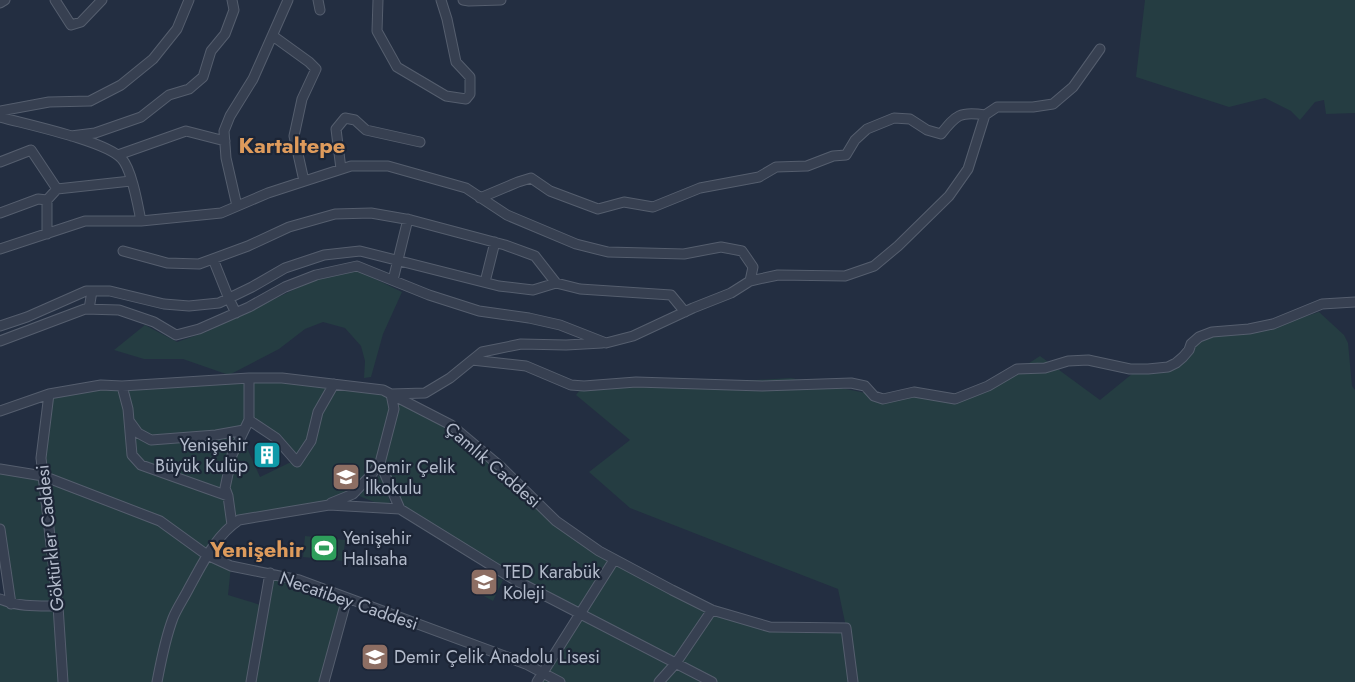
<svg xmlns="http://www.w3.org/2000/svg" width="1355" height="682" viewBox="0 0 1355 682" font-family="Jost,sans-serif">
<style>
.green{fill:#253d42;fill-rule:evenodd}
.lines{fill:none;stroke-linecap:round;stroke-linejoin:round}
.minor-casing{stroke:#555e6e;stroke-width:11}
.minor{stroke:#374051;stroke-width:9}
.labels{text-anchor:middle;stroke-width:4.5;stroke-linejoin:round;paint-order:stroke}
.poi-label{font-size:18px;fill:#b3bbcb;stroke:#1c2536;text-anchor:start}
.street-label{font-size:18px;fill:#b3bbcb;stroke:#1c2536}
.district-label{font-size:22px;font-weight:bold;fill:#de9b5c;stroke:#1c2536}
</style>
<rect width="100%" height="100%" fill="#232e41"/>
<path class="green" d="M1145 0H1355V113L1326 114 1324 100 1315 102 1300 120 1291 111 1265 98 1229 107 1136 77Z
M349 270 361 272 402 292 383 334 371 377 364 378 365 361 361 346 345 328 323 322 305 329 279 349 229 375 183 359H144L114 350 145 325 177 342 206 332 316 279Z
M1319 312 1344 335 1348 343 1352 386 1355 390V682H537L579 613 400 509 380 463 353 494 329 505 239 520 207 554 231 566 228 595 264 606 270 573 347 598 324 682H0V599L11 603 0 529V469L43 476 49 394 101 385 249 378 383 390 451 425 556 521 599 551 712 610 770 627H846L838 589 630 508 589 472 630 440 576 395 580 390 791 378 891 398 923 393 954 394 989 389 1040 356 1100 400 1143 365 1166 371 1186 357 1206 335 1279 325ZM249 420 296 462 289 463 260 477 243 439Z
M378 476 383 478 390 502 387 506 379 504 359 496 362 492Z
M305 536 345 540 343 561 303 557Z
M480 569 491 574 481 595 470 590Z
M492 575 503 580 493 601 482 595Z"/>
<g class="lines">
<defs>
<path id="minor" d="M55 0 71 25 81 22 102 0
M318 0 320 10
M378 0 377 31 397 67 446 96 466 99 470 94V77L456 62 447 19 441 0
M463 0 469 1 501 0
M0 3 5 0
M273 36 309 62 316 69 302 99 294 136 304 181
M0 111 49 102 90 101 121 85 153 59 177 29 189 0
M0 117C25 124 107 141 122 159 132 170 138 206 141 221
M71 136 95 133 141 117 169 95 189 89 203 77 211 51 225 34 234 10 232 0
M118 155 186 131 225 141
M0 162 31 150 57 189
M341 169 336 129 345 118 355 120 366 130 420 142
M480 198 518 182 531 178 550 191 598 209 624 202 653 207 700 188 759 177 776 167 807 166 833 156 846 155 855 140 867 129 894 118 910 119 927 130 941 134C956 115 960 111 985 115
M237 206 226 158 224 131 230 116 253 79 288 0
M0 213 38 199 47 200
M47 234V200L57 189 131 181
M0 249 85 221H141L221 213 268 193 351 166H388L466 188 507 215 576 244 608 252 684 254 721 247 742 251 753 267 750 281 731 293 693 308 633 336 606 343 560 325 529 318 479 311 429 295 357 266 316 275 285 287 249 307 199 329 176 335 154 322 119 310 85 309 0 341
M123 251 167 263 199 264 248 246 289 227 335 214 371 213 411 220 505 245 535 256 556 283
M213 259 229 299 236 313
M393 280 408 219
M750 281 778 275 845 276 874 266 898 246 949 196 968 169 985 115 997 107H1033L1053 104 1073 87 1100 49
M485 282 495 242
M89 309 92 291
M0 326 27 317 86 291H110L164 304 189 306 219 303 252 287 285 268 324 255 360 251 499 286 533 290 556 283 580 289 671 295 685 312
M472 360 526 366 571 385 584 386 636 382 762 386 851 383 865 386 874 396 883 399 914 392 955 399 988 386 1017 369 1045 368 1068 361 1088 360 1130 369H1148L1168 367 1176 363 1183 357 1189 350 1191 344 1199 337 1212 332 1249 329 1273 324 1322 304 1355 302
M122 386 128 409 132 455 141 465 228 496
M49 394 41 458 58 606 63 682
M0 411 49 394 101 385 122 386 249 378H282L383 390 451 425 501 467 556 521 599 551 672 590 712 610 770 627 846 628 853 682
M249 420 276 438 297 462 311 441 318 412 334 384
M130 422 138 433 151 440 216 435 244 430
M380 463 400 509
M0 469 43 476 160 521 207 555 231 566 299 580 526 664 560 682
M331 503 353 494 371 475 380 463 394 409 391 394 425 393 450 378 482 352 521 344 566 345 602 343
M232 525 228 496 225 488 232 455 249 420V378
M0 529 11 604
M0 599C19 607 37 606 58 606
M157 682C161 661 165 639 173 618 177 608 184 598 189 588 203 563 215 536 239 520L329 505 400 509 515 580 712 682
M251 682 270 573
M324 682 347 598
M537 682 614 560
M659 682 676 663 712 610"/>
</defs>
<use href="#minor" class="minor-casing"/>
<use href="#minor" class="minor"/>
</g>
<defs>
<symbol id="building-square" viewBox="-11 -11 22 22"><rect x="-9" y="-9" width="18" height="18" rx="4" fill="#0f9aa8" stroke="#1c2536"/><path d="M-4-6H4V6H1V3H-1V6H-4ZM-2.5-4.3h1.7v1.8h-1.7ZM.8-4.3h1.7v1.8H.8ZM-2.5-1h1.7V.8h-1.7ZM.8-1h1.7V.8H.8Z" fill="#fff"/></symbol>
<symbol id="school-square" viewBox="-11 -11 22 22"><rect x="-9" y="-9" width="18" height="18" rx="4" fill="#8d6e63" stroke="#1c2536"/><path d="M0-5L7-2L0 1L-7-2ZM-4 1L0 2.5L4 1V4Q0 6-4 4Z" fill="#fff"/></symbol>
<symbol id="stadium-square" viewBox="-11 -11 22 22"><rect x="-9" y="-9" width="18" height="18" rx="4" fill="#2e9e5b" stroke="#1c2536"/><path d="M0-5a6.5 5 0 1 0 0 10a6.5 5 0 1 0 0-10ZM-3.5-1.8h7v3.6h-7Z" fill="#fff"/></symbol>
</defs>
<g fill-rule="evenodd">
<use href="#building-square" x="251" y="439" width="32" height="32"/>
<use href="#school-square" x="330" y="461" width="32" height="32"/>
<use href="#stadium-square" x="308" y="532" width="32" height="32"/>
<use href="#school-square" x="468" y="566" width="32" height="32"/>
<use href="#school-square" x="359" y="641" width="32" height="32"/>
</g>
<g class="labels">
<g class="poi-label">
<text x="248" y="451" text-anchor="end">Yenişehir<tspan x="248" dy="21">Büyük Kulüp</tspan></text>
<text x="365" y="473">Demir Çelik<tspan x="365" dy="21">İlkokulu</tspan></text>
<text x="343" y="544">Yenişehir<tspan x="343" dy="21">Halısaha</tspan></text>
<text x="503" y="578">TED Karabük<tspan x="503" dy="21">Koleji</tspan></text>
<text x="394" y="663">Demir Çelik Anadolu Lisesi</text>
</g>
<g class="street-label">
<text transform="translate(493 465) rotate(41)" y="6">Çamlık Caddesi</text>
<text transform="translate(50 538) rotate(-96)" y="6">Göktürkler Caddesi</text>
<text transform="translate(349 601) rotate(19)" y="6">Necatibey Caddesi</text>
</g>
<g class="district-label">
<text x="292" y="153">Kartaltepe</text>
<text x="257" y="557">Yenişehir</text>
</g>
</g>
</svg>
